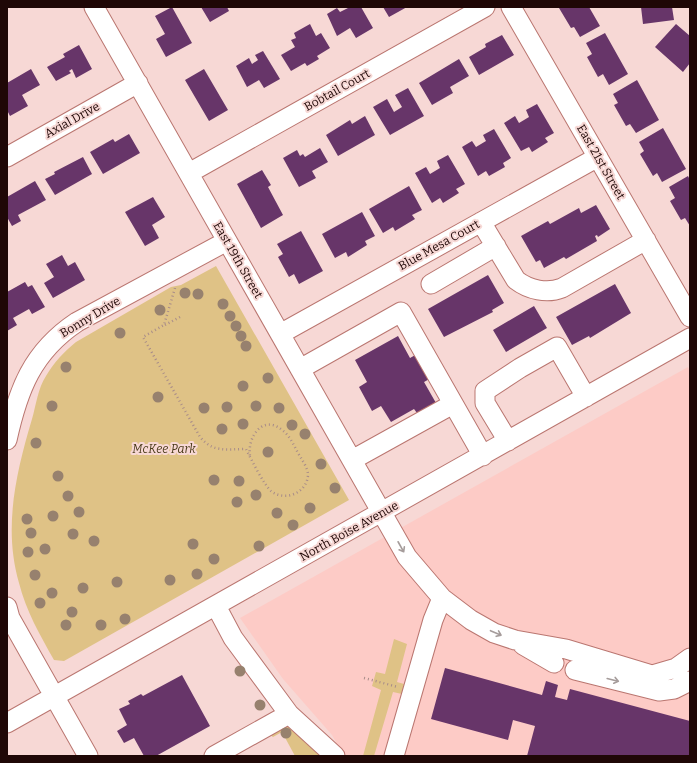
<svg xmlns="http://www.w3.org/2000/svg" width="697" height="763" viewBox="0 0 697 763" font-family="Bitter,serif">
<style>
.built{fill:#fdcbc6}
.green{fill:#dfc286}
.building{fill:#673569}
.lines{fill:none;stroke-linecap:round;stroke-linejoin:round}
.minor-casing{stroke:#ba7670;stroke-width:21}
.path{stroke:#a88c89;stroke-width:2.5;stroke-dasharray:1 3;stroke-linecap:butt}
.minor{stroke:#fff;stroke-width:19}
.tree{fill:#97816e}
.oneway{stroke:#a59c9b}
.labels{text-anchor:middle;stroke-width:4;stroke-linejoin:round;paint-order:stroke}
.street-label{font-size:12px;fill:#1f0706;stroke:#f7d8d5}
.park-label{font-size:12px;font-style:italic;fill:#493a19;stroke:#f7d8d5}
</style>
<rect width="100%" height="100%" fill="#f7d8d5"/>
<path class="built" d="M688 367 690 371V756H335L336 742 332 735 283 679 240 618Z"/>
<path class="green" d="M216 266 349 500 64 661 54 660C40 635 26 611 19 583 3 528 16 473 32 419 36 405 38 388 46 376 54 362 64 352 76 342L171 287 181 285Z
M394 639 407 644 397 682 404 684 402 694 393 692 374 756H363L381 690 372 686 376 672 385 674Z
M288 725 321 756H295L282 732 273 737 269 734Z"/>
<path class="building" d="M172 7 192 43 166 57 156 39 165 34 155 16Z
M201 7H227L229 11 210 22Z
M350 7H361L373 28 356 38 350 28 337 36 327 14 337 8 340 12Z
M383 7H407L389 17Z
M560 7H589L600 26 580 37 574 27 571 28 559 8Z
M641 7H672L674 20 643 24Z
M310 24 316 36 321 33 330 48 317 56 319 59 307 66 305 63 291 71 281 55 295 47 291 40 296 38 294 33Z
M676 24 690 36V63L683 72 655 47Z
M605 33 628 74 609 85 603 74 598 77 587 57 592 54 586 43Z
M502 35 514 55 479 75 469 57 486 47 485 44Z
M79 45 92 69 76 78 72 69 69 71 71 73 56 81 47 67 65 57 63 54Z
M263 51 280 79 264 88 259 80 247 87 236 66 249 58 252 64 258 60 255 55Z
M459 59 469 76 450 87 453 93 432 105 419 83Z
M31 69 40 85 22 95 28 106 10 116 7 110V83Z
M204 69 228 110 209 121 185 80Z
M637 80 659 120 636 133 630 124 626 126 614 105 618 103 613 94Z
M408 88 424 116 390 135 373 107 387 99 394 112 402 107 395 95Z
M537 104 554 133 545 138 548 142 532 152 529 147 521 151 504 123 515 116 519 123 529 117 526 110Z
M365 116 375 135 338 156 326 135 350 120 352 124Z
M663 128 686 169 662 182 657 173 653 176 640 154 644 151 639 142Z
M494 129 511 158 503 163 505 167 489 176 486 171 478 176 462 147 472 141 476 147 486 141 483 135Z
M129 134 140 153 103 174 90 152 113 139 115 142Z
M320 148 328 162 312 171 316 178 299 187 283 158 297 150 300 156 303 154 305 157Z
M448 155 465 184 456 189 459 193 443 203 440 198 432 203 415 173 426 167 430 174 440 168 437 161Z
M83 157 92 174 55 195 45 179 55 174 54 172Z
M262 170 271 185 268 187 283 215 261 228 237 184Z
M688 176 690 180V226L685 218 681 220 670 201 675 198 669 187Z
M35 181 46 200 18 215 21 221 12 226 7 217V197Z
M409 186 422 210 412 215 415 219 395 231 393 227 383 233 369 209Z
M153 197 165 217 152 225 159 238 145 246 125 212Z
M596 205 610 229 598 237 597 235 595 236 597 241 566 259 564 257 544 268 540 260 536 262 521 236 548 221 550 224 579 208 581 213Z
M362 212 375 236 365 241 367 245 348 257 346 252 335 258 322 234Z
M301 231 323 271 299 284 294 274 289 277 278 257 283 254 277 244Z
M62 255 68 266 75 262 85 280 53 298 44 283 54 277 46 264Z
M488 275 504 303 492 310 493 312 444 337 428 309Z
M25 282 28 287 32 285 45 307 32 314 29 309 13 318 17 325 7 331V292Z
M615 284 631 313 590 338 589 336 572 345 556 317Z
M534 306 547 328 506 352 493 330Z
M398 336 410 358 419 353 433 377 424 382 436 403 417 413 414 409 391 422 381 406 372 411 359 387 367 382 355 360Z
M445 668 542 695 546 681 558 685 555 697 567 700 570 689 690 721V756H527L535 726 513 720 508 740 431 719Z
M182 675 210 726 156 756H144L134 738 124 743 117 731 127 725 119 709 130 704 128 701 141 694 143 696Z"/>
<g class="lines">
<defs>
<path id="minor" d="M94 7 407 557 442 598 471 620 494 633 515 640 566 649 652 675 676 668 690 658
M511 7 690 317
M7 157 138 83
M189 173 485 7
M481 222 516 280C529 290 547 294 562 288L646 240
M431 284 496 246
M280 334 598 157
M300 369 401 312 483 456
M7 440C18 390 32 352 77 322L227 241
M508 441 485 403V391L520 368 557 347 586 397
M352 460 453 404
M216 606 233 638 289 714 335 756
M7 607 10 618 88 756
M523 645 554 663
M575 670 659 691 674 689 690 681
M7 723 690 338
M214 756 289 714
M394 756 433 620 442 598"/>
</defs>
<use href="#minor" class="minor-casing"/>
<path class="path" d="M175 288 164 325 143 337 200 437C213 453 227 449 246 449 251 459 264 485 271 491 285 502 307 493 308 475 308 469 304 463 301 458 295 449 291 436 282 430 263 414 247 437 250 456
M165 325 180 317
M364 678 398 687"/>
<use href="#minor" class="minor"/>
</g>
<g class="tree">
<circle cx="185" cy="293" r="5.5"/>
<circle cx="198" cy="294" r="5.5"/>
<circle cx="223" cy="304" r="5.5"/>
<circle cx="160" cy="310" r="5.5"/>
<circle cx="230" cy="316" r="5.5"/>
<circle cx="236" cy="326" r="5.5"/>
<circle cx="120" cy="333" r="5.5"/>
<circle cx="241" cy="336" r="5.5"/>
<circle cx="246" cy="346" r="5.5"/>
<circle cx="66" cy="367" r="5.5"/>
<circle cx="268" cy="378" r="5.5"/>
<circle cx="243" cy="386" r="5.5"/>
<circle cx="158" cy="397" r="5.5"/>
<circle cx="52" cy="406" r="5.5"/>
<circle cx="256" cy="406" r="5.5"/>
<circle cx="227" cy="407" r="5.5"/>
<circle cx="204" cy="408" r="5.5"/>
<circle cx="279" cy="408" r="5.5"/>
<circle cx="243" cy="424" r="5.5"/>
<circle cx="292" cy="425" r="5.5"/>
<circle cx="222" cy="429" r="5.5"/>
<circle cx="305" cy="434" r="5.5"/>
<circle cx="36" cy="443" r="5.5"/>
<circle cx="268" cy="452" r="5.5"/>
<circle cx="321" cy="464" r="5.5"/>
<circle cx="58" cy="476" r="5.5"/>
<circle cx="214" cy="480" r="5.5"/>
<circle cx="239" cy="481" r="5.5"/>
<circle cx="335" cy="488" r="5.5"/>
<circle cx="256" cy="495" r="5.5"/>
<circle cx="68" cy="496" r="5.5"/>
<circle cx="237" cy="502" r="5.5"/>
<circle cx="310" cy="508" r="5.5"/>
<circle cx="79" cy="512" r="5.5"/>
<circle cx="277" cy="513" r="5.5"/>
<circle cx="53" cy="516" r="5.5"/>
<circle cx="27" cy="519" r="5.5"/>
<circle cx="293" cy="525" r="5.5"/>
<circle cx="31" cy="533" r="5.5"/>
<circle cx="73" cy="534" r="5.5"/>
<circle cx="94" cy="541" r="5.5"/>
<circle cx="193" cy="544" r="5.5"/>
<circle cx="259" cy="546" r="5.5"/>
<circle cx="45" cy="549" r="5.5"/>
<circle cx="28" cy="552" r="5.5"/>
<circle cx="214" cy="559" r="5.5"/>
<circle cx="197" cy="574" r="5.5"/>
<circle cx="35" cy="575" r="5.5"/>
<circle cx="170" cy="580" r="5.5"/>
<circle cx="117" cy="582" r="5.5"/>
<circle cx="83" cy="588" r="5.5"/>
<circle cx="52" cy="593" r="5.5"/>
<circle cx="40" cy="603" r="5.5"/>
<circle cx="72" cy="612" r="5.5"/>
<circle cx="125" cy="619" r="5.5"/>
<circle cx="66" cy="625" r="5.5"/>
<circle cx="101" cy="625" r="5.5"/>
<circle cx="240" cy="671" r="5.5"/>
<circle cx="260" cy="705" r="5.5"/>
<circle cx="286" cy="733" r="5.5"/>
</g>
<defs><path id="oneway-shaft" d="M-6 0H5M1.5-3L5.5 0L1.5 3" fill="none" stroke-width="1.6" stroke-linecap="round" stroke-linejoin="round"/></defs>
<g class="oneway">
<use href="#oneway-shaft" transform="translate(401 547) rotate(61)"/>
<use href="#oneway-shaft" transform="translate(496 633) rotate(23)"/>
<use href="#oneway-shaft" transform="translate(613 680) rotate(14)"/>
</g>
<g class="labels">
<g class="street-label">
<text transform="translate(337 90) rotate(-29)" y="4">Bobtail Court</text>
<text transform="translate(72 120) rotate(-29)" y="4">Axial Drive</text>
<text transform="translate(601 162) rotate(60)" y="4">East 21st Street</text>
<text transform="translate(439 245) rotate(-29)" y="4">Blue Mesa Court</text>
<text transform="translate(238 260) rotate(60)" y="4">East 19th Street</text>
<text transform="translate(90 317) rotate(-31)" y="4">Bonny Drive</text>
<text transform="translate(349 531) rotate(-29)" y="4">North Boise Avenue</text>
</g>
<g class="park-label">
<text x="164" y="453">McKee Park</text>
</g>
</g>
<rect width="697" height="763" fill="none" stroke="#1f0706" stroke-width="16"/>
</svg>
